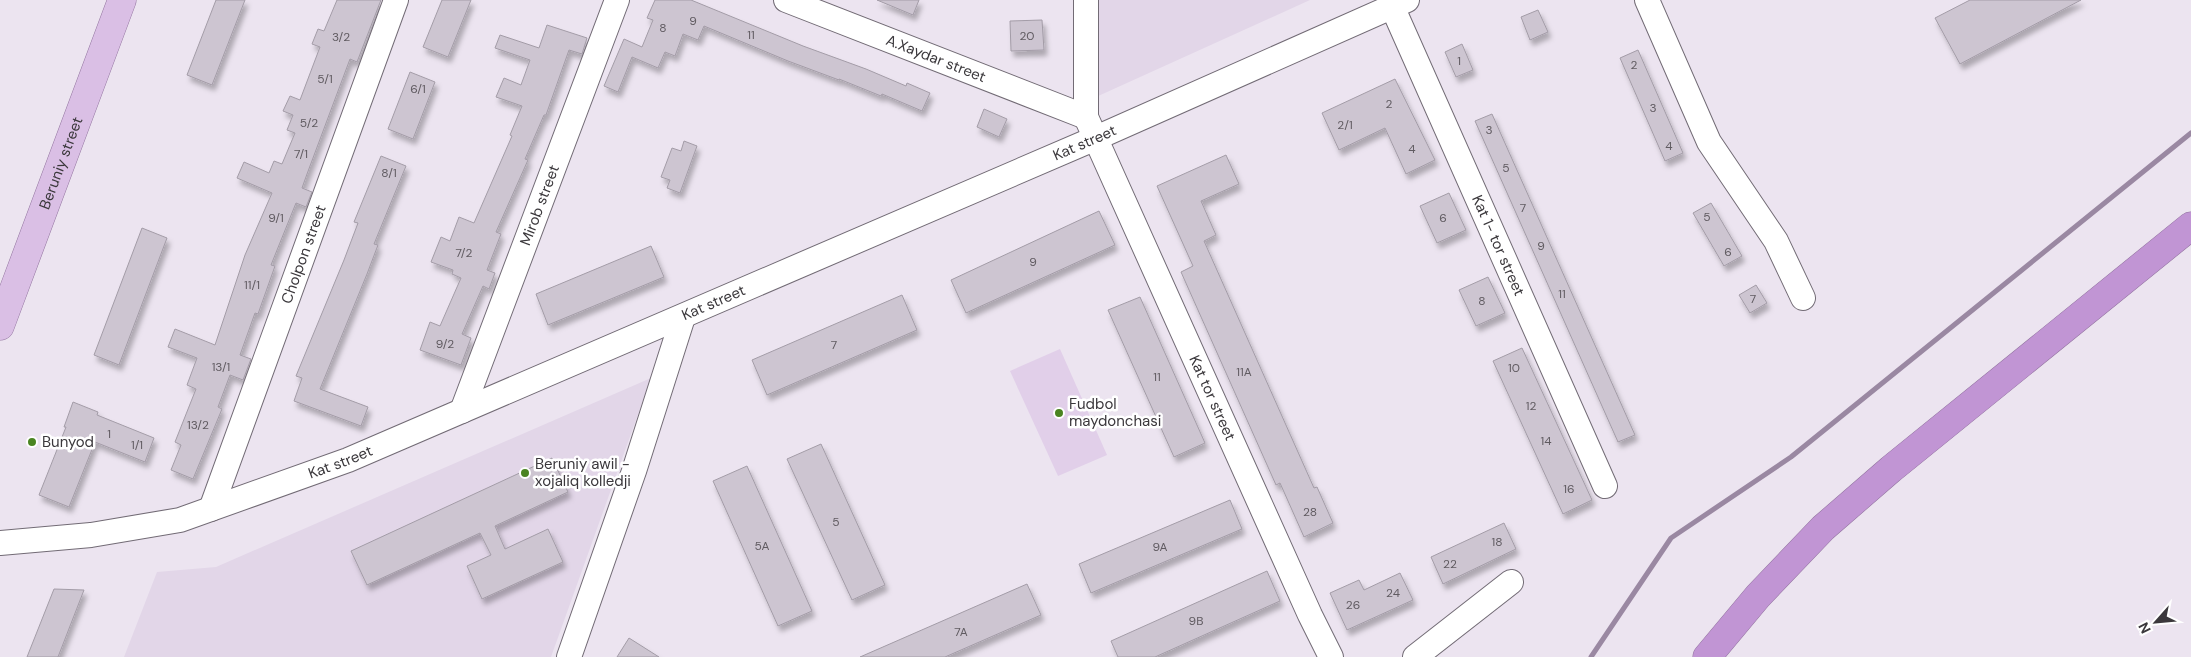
<svg xmlns="http://www.w3.org/2000/svg" width="2191" height="657" viewBox="0 0 2191 657" font-family="'DM Sans',sans-serif">
<style>
.built{fill:#e2d6e8}
.green{fill:#e1cfe9}
.lines{fill:none;stroke-linecap:round;stroke-linejoin:round}
.stream{stroke:#9a88a2;stroke-width:5}
.building{fill:#cdc5d1;stroke:#a39ca7;filter:url(#shadow)}
.minor-casing{stroke:#726b75;stroke-width:26}
.major-casing{stroke:#92749f;stroke-width:29}
.highway-casing{stroke:#92749f;stroke-width:29}
.minor{stroke:#fff;stroke-width:24}
.major{stroke:#dabfe5;stroke-width:28}
.highway{stroke:#c195d4;stroke-width:28}
.poi-dot{fill:#4a8421;stroke:#fff;stroke-width:2}
.labels{text-anchor:middle;stroke-width:5;stroke-linejoin:round;paint-order:stroke}
.number-label{font-size:12px;fill:#605b61}
.street-label{font-size:15px;fill:#3b383c;stroke:#fff}
.poi-label{font-size:15px;fill:#3b383c;stroke:#fff;text-anchor:start}
</style>
<defs>
<filter id="shadow"><feDropShadow dx="3" dy="5.5" stdDeviation="2.5" flood-color="#0004"/></filter>
</defs>
<rect width="100%" height="100%" fill="#ece4f0"/>
<path class="built" d="M1097 0H1310L1096 97Z
M651 378 551 657H124L157 572 216 567Z"/>
<path class="green" d="M1060 349 1107 455 1058 476 1010 371Z"/>
<g class="lines">
<path class="stream" d="M1591 657 1671 538 1791 457 2191 133"/>
</g>
<path class="building" d="M216 0H245L212 85 187 75Z
M337 0H381L357 62 350 59 307 174 302 188 312 192 306 207 296 203 271 265 275 266 258 314 255 313 240 355 251 359 243 380 230 375 218 407 222 409 193 479 171 470 181 445 175 442 196 389 187 385 197 358 168 347 175 329 215 345 245 255 272 193 237 178 244 162 269 173 274 161 282 164 295 133 287 130 293 115 283 111 290 96 300 100 320 47 312 44 318 29 324 31Z
M442 0H471L448 57 423 47Z
M655 0H691L803 46 866 69 906 86 907 83 930 93 922 111 882 94 881 96 839 79V80L788 61 704 26 698 40 683 34 675 56 665 52 658 68 632 57 618 92 604 86 624 39 642 47 653 20 647 18Z
M877 0H919L913 15Z
M1970 0H2081L1960 64 1935 18Z
M1538 10 1548 32 1530 40 1521 17Z
M1042 20 1044 50 1011 51 1010 21Z
M547 25 587 38 582 54 569 50 546 115H544L525 159 528 160 496 232 501 234 487 270 495 273 489 289 483 286 462 334 471 338 461 365 420 350 430 322 440 326 461 278 452 274 453 270 431 262 441 237 450 241 459 217 474 223 512 136 510 135 522 106 496 97 504 78 521 85 530 60 495 48 500 35 539 48Z
M1462 44 1473 70 1456 77 1445 52Z
M1638 50 1683 153 1665 161 1620 58Z
M410 72 435 82 413 139 388 129Z
M1395 79 1435 160 1406 174 1385 128 1339 150 1322 113Z
M984 109 1007 119 999 137 977 127Z
M1492 114 1635 435 1618 442 1475 121Z
M684 141 697 146 680 193 667 188 670 180 661 177 672 148 681 151Z
M1226 155 1239 184 1201 201 1216 235 1204 241 1314 488 1317 487 1333 523 1304 537 1280 483 1276 485 1181 272 1193 266 1157 186Z
M381 156 406 166 374 244 378 245 367 274 320 389 368 407 361 426 294 401 302 378 296 376 344 260 358 223 354 222Z
M1449 193 1466 230 1437 243 1420 206Z
M1711 203 1742 256 1724 266 1693 213Z
M1099 211 1115 245 966 313 951 280Z
M142 228 167 238 119 365 94 355Z
M651 246 664 277 548 325 536 294Z
M1488 277 1505 313 1476 326 1459 290Z
M1756 285 1767 303 1750 313 1739 295Z
M902 295 917 330 767 395 752 360Z
M1140 297 1205 443 1174 457 1108 310Z
M1522 348 1592 500 1563 514 1493 361Z
M73 402 98 412 97 415 154 438 145 462 95 442 69 507 39 495 66 427H64Z
M821 444 885 585 852 600 787 459Z
M552 458 568 492 495 526 505 549 548 529 563 562 482 599 467 566 491 555 480 533 367 585 351 551Z
M747 466 812 611 778 626 713 481Z
M1230 500 1242 529 1091 593 1079 564Z
M1504 523 1516 549 1443 584 1431 557Z
M1267 571 1280 601 1155 657H1118L1111 641Z
M1400 573 1413 600 1347 630 1330 593 1359 580 1364 590Z
M1027 584 1041 615 945 657H860Z
M54 589 84 590 58 657H27Z
M629 638 659 657H617Z"/>
<g class="lines">
<defs>
<g id="minor">
<path id="s1" d="M786 0 1086 117"/>
<path id="s2" d="M1086 0V117L1310 615 1331 657"/>
<path d="M1647 0 1709 142 1776 241 1803 298"/>
<path id="s3" d="M1392 6 1605 486"/>
<path id="s4" d="M462 411 617 0"/>
<path id="s5" d="M211 509 396 0"/>
<path id="s6" d="M0 543 91 535 180 520 348 460 1096 138 1407 0"/>
<path d="M569 657 634 471 683 317"/>
<path d="M1415 657 1511 582"/>
</g>
<g id="major">
<path id="s7" d="M0 326 122 0"/>
</g>
<path id="highway" d="M1707 657 1758 596 1823 528 1891 469 2191 226"/>
</defs>
<use href="#minor" class="minor-casing"/>
<use href="#major" class="major-casing"/>
<use href="#highway" class="highway-casing"/>
<use href="#minor" class="minor"/>
<use href="#major" class="major"/>
<use href="#highway" class="highway"/>
</g>
<g class="poi-dot">
<circle cx="1059" cy="413" r="5"/>
<circle cx="32" cy="442" r="5"/>
<circle cx="525" cy="473" r="5"/>
</g>
<g class="labels">
<g class="number-label">
<text x="693" y="25">9</text>
<text x="663" y="32">8</text>
<text x="751" y="39">11</text>
<text x="1027" y="40">20</text>
<text x="341" y="41">3/2</text>
<text x="1459" y="65">1</text>
<text x="1634" y="69">2</text>
<text x="325" y="83">5/1</text>
<text x="418" y="93">6/1</text>
<text x="1389" y="108">2</text>
<text x="1653" y="112">3</text>
<text x="309" y="127">5/2</text>
<text x="1345" y="129">2/1</text>
<text x="1489" y="134">3</text>
<text x="1669" y="150">4</text>
<text x="1412" y="153">4</text>
<text x="301" y="158">7/1</text>
<text x="1506" y="172">5</text>
<text x="389" y="177">8/1</text>
<text x="1523" y="212">7</text>
<text x="1707" y="221">5</text>
<text x="276" y="222">9/1</text>
<text x="1443" y="222">6</text>
<text x="1541" y="250">9</text>
<text x="1728" y="256">6</text>
<text x="464" y="257">7/2</text>
<text x="1033" y="266">9</text>
<text x="252" y="289">11/1</text>
<text x="1562" y="298">11</text>
<text x="1753" y="303">7</text>
<text x="1482" y="305">8</text>
<text x="445" y="348">9/2</text>
<text x="834" y="349">7</text>
<text x="221" y="371">13/1</text>
<text x="1514" y="372">10</text>
<text x="1244" y="376">11A</text>
<text x="1157" y="381">11</text>
<text x="1531" y="410">12</text>
<text x="198" y="429">13/2</text>
<text x="109" y="438">1</text>
<text x="1546" y="445">14</text>
<text x="137" y="449">1/1</text>
<text x="1569" y="493">16</text>
<text x="1310" y="516">28</text>
<text x="836" y="526">5</text>
<text x="1497" y="546">18</text>
<text x="762" y="550">5A</text>
<text x="1160" y="551">9A</text>
<text x="1450" y="568">22</text>
<text x="1393" y="597">24</text>
<text x="1353" y="609">26</text>
<text x="1196" y="625">9B</text>
<text x="961" y="636">7A</text>
</g>
<g class="street-label">
<text dy="5" stroke="none"><textPath href="#s1" startOffset="161">A.Xaydar street</textPath></text>
<text dy="5" stroke="none"><textPath href="#s6" startOffset="1162">Kat street</textPath></text>
<text dy="5" stroke="none"><textPath href="#s7" startOffset="174">Beruniy street</textPath></text>
<text dy="5" stroke="none"><textPath href="#s4" startOffset="220">Mirob street</textPath></text>
<text dy="5" stroke="none"><textPath href="#s3" startOffset="262">Kat 1- tor street</textPath></text>
<text dy="5" stroke="none"><textPath href="#s5" startOffset="271">Cholpon street</textPath></text>
<text dy="5" stroke="none"><textPath href="#s6" startOffset="758">Kat street</textPath></text>
<text dy="5" stroke="none"><textPath href="#s2" startOffset="425">Kat tor street</textPath></text>
<text dy="5" stroke="none"><textPath href="#s6" startOffset="352">Kat street</textPath></text>
</g>
<g class="poi-label">
<text x="1069" y="409">Fudbol<tspan x="1069" dy="17">maydonchasi</tspan></text>
<text x="42" y="447">Bunyod</text>
<text x="535" y="469">Beruniy awil -<tspan x="535" dy="17">xojaliq kolledji</tspan></text>
</g>
</g>
<g transform="translate(2156 622) rotate(243)" stroke="#ffffff" stroke-width="4" paint-order="stroke">
<path d="M0-4L9 19L0 12L-9 19Z" fill="#3b383c"/>
<text y="-8" font-size="14" font-weight="bold" text-anchor="middle" fill="#3b383c">N</text>
</g>
</svg>
